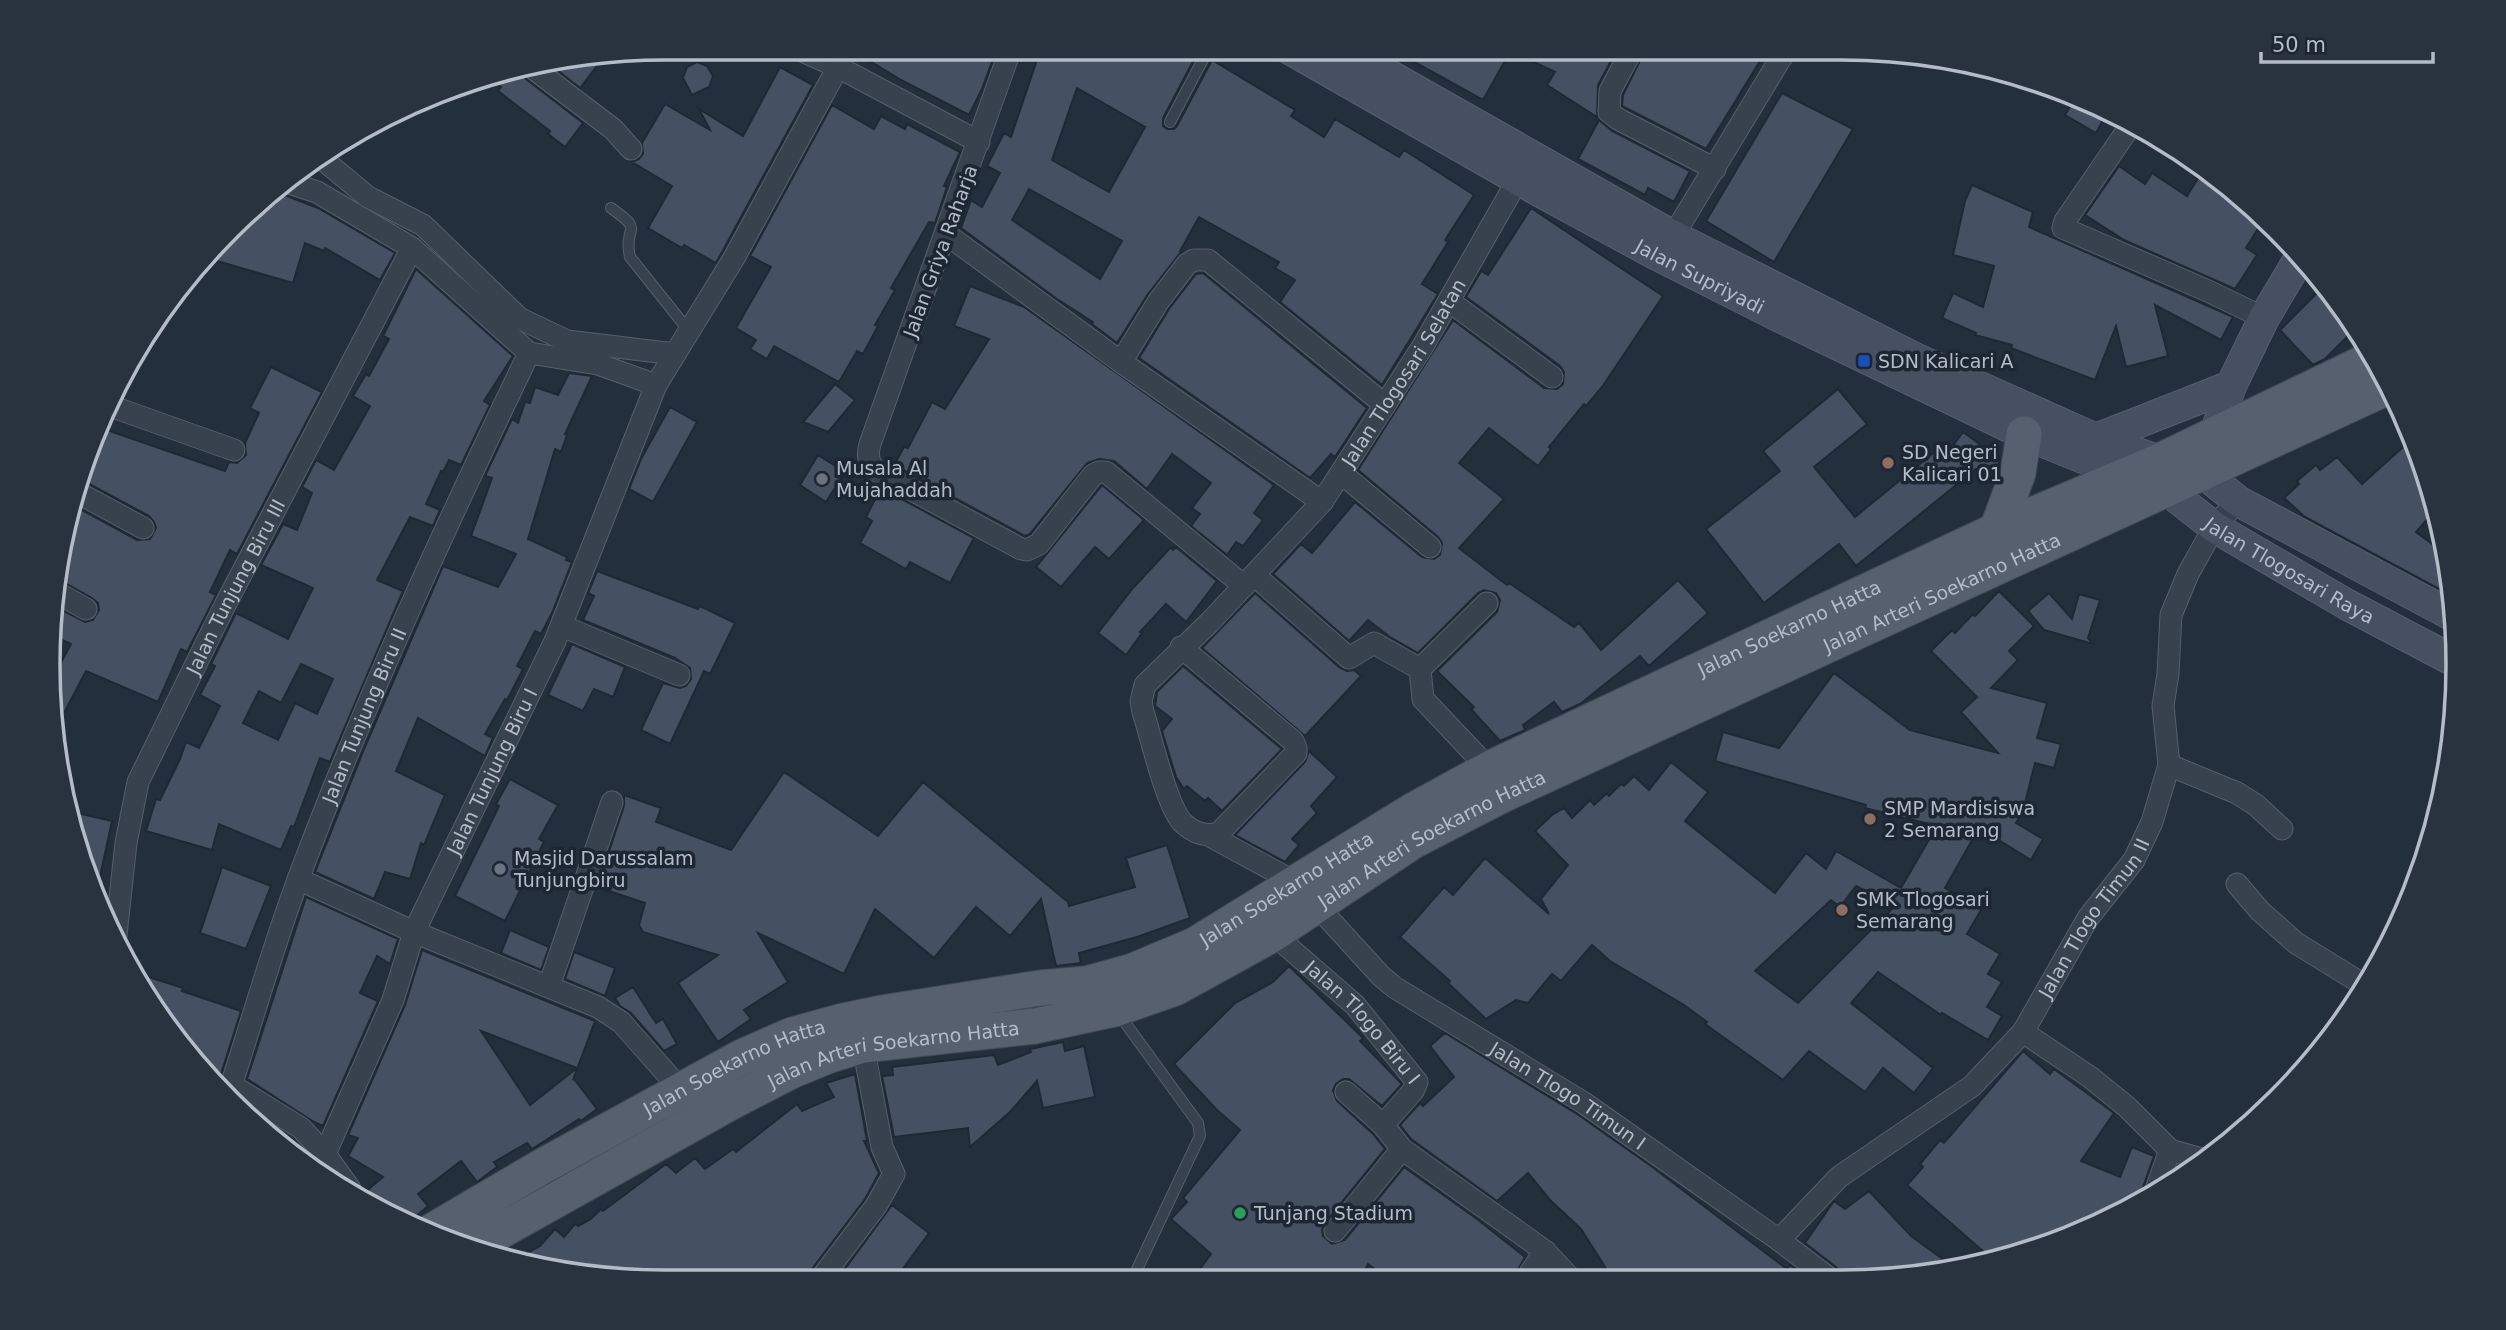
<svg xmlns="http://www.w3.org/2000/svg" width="2506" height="1330" viewBox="0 0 2506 1330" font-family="'DejaVu Sans',sans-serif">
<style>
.building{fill:#455162;stroke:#1f2835;stroke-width:2;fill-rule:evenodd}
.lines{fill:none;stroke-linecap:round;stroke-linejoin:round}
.lane-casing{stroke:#565f6c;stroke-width:12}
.street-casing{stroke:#565f6c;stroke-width:23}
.secondary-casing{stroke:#565f6c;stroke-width:32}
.primary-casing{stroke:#414a57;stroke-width:37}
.lane{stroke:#38414e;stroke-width:10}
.street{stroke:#38414e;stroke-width:21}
.secondary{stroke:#465061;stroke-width:30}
.primary{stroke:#56606e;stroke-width:35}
.transit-dot{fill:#1a4fb4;stroke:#1d2633;stroke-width:2.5}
.education-dot{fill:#8d6e63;stroke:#1d2633;stroke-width:2.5}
.worship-dot{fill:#6b7280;stroke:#1d2633;stroke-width:2.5}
.leisure-dot{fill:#2e9e5b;stroke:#1d2633;stroke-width:2.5}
.labels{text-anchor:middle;stroke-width:7;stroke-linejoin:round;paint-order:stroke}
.street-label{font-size:19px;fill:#b4bcc9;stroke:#1d2633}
.poi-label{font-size:19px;fill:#b4bcc9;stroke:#1d2633;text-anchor:start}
.rim{fill:none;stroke:#b4bcc9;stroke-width:3.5}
</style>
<rect width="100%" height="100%" fill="#242f3e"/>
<path class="building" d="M847 47 922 48H997L982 89 969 115 901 80Z
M1041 48H1191L1198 52 1163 118V126L1167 129H1174L1177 126 1212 60 1295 110 1291 116 1324 137 1335 119 1399 157 1404 150 1474 195 1445 240 1448 242 1422 284 1438 294 1382 385 1280 302 1295 280 1275 268 1279 262 1199 217 1180 251 1181 252 1148 294 1117 343 1092 324 1093 322 1057 299 961 228 971 200 982 207 1000 173 987 166 1004 133 1011 137ZM1077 88 1145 127 1109 192 1052 160ZM1029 189 1122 241 1100 279 1012 220Z
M1389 48H1487L1506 59 1483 100Z
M1504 48H1618L1598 85 1597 117 1547 85 1555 72Z
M1646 48H1768L1706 149 1622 106 1623 95Z
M604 57 580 88 552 66 563 64Z
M697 62 707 66 713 76 709 87 692 95 683 78 687 67Z
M780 67 813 85 716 263 684 245 682 248 648 228 672 186 632 162 639 159 643 154 642 143 665 104 710 130 699 109 743 136Z
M521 71 526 79 583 123 565 147 548 134 550 131 498 91 501 87 487 77Z
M1782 93 1853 129 1774 262 1706 221Z
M2076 97 2109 109 2096 133 2065 115Z
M832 105 874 129 881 116 905 129 907 124 960 152 944 186 947 187 935 223 929 222 891 288 895 290 875 325 878 326 863 354 857 351 839 382 774 346 767 359 750 349 756 340 736 328 771 267 750 256Z
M1599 120 1612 131 1690 171 1674 202 1648 188 1645 195 1578 159Z
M2119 166 2145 184 2152 173 2187 196 2205 167 2217 175 2264 219 2246 248 2257 255 2235 289 2124 240 2085 215Z
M1972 185 2033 212 2029 227 2233 317 2221 340 2155 305 2168 356 2126 367 2116 326 2095 380 2011 348 2012 345 1975 335 1976 333 1942 318 1953 293 1983 307 1994 266 1953 255 1965 201Z
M274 191 318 208 395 253 380 280 325 248 324 251 305 243 293 283 210 259Z
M1531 208 1663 296 1602 387 1586 406 1584 404 1549 447 1551 449 1538 466 1489 428 1459 463 1504 499 1459 548 1507 585 1509 583 1574 627 1579 623 1601 650 1678 580 1708 613 1649 666 1640 656 1580 704 1562 712 1554 702 1523 725 1525 730 1500 741 1471 709 1474 707 1437 671 1497 612 1500 600 1496 593 1484 590 1478 593 1418 653 1390 637 1368 620 1349 641 1273 574 1301 544 1312 553 1355 502 1422 557 1434 559 1440 555 1442 543 1438 537 1358 470 1453 320 1544 388 1557 389 1563 384 1564 372 1560 366 1466 297 1481 271 1488 275Z
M416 269 513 356 484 401 490 405 461 465 449 460 443 472 441 471 426 504 440 510 433 526 410 517 377 580 403 591 330 762 320 758 294 827 291 826 281 850 219 824 212 850 146 831 156 799 160 800 180 759 186 742 199 748 220 706 200 695 215 666 211 664 236 613 288 639 313 588 261 565 283 524 297 530 312 493 302 487 316 460 334 470 370 406 353 396 366 374 369 376 389 339 383 336ZM301 664 333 679 317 714 295 703 278 740 243 723 259 691 281 703Z
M1203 273 1367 408 1335 457 1331 454 1310 478 1139 358 1169 309 1196 274Z
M2325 285 2356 328 2325 359 2313 365 2280 330Z
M970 286 1024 307 1274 485 1254 513 1263 520 1243 546 1236 542 1227 555 1191 526 1200 514 1192 508 1211 483 1172 454 1147 489 1114 461 1099 459 1087 463 1030 534 1025 536 894 465 904 447 908 448 932 402 945 409 989 339 954 326Z
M271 367 322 392 237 554 230 550 210 592 216 595 187 652 181 649 158 702 86 671 52 736 50 683 71 644 49 634 52 605 85 622 93 620 99 610 98 603 92 598 56 578 69 503 137 540 150 539 156 528 154 522 149 516 80 479 93 450 96 451 104 429 225 471 229 462 237 463 246 455 245 443 259 413 250 408Z
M569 373 592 376 565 434 567 435 561 452 555 449 528 539 567 557 566 560 572 562 552 613 541 634 535 631 517 666 523 669 507 700 505 699 485 734 493 738 485 756 418 718 396 771 445 795 424 845 421 843 410 879 385 872 374 899 315 872 364 749 443 566 498 587 516 554 471 536 492 478 485 476 512 419 518 423 525 402 530 403 535 387 558 395Z
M835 384 855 400 828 432 803 422Z
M1838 389 1867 424 1814 467 1855 517 1937 450 1944 458 1963 432 2000 459 1998 468 1993 481 1976 469 1856 566 1839 544 1764 603 1706 529 1780 471 1763 451Z
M670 407 697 422 653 502 629 489 641 459Z
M2413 438 2426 467 2436 509 2416 532 2446 554 2454 597 2305 517 2284 498 2299 484 2297 481 2316 465 2320 470 2337 457 2362 484Z
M818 455 845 472 826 502 800 485Z
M1102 485 1144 520 1109 559 1095 547 1061 587 1036 567Z
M881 488 974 538 950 583 910 562 906 569 860 543 872 521 866 517Z
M1171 547 1173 550 1176 547 1217 581 1186 622 1166 604 1140 632 1142 633 1126 655 1098 633 1133 588Z
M597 571 698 609 700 606 735 623 710 674 704 671 670 744 641 730 663 683 680 688 686 686 691 679 690 668 675 658 583 620 594 596 588 593Z
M1999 591 2034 626 2009 651 2018 660 1991 688 2047 703 2037 738 2061 744 2054 768 2035 763 2023 811 2016 823 2043 839 2031 860 1979 828 1945 888 1981 910 1967 934 2000 954 1988 974 2002 982 1987 1007 2002 1016 1988 1040 1942 1013 1941 1015 1878 972 1851 1003 1933 1068 1914 1093 1883 1068 1865 1092 1809 1051 1783 1080 1705 1024 1707 1022 1684 1005 1610 961 1592 945 1561 981 1552 974 1528 1003 1516 1000 1486 1019 1448 983 1450 981 1400 937 1444 887 1453 895 1485 858 1549 914 1541 899 1568 865 1535 831 1552 815 1564 808 1572 818 1590 800 1594 805 1607 793 1609 796 1621 784 1624 786 1634 776 1649 790 1671 762 1708 792 1685 821 1775 893 1806 853 1826 869 1836 851 1901 888 1937 826 1865 808 1866 805 1715 761 1723 732 1779 748 1834 673 1910 730 1998 753 1961 712 1977 697 1931 651 1952 630 1955 633 1973 614 1975 616ZM1856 886 1894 907 1798 1003 1755 971 1831 900 1840 907Z
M1255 593 1340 668 1347 671 1354 670 1361 676 1305 736 1202 648Z
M2049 593 2072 619 2079 594 2100 600 2088 638 2093 644 2044 630 2028 611Z
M572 644 625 667 613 697 594 689 583 711 548 695Z
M1183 666 1282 749 1222 811 1208 798 1205 801 1187 786 1184 789 1176 777 1162 731 1172 719 1155 706 1157 692Z
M1309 751 1337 777 1311 806 1317 813 1292 839 1299 845 1285 862 1235 835 1305 762Z
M784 772 878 836 923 782 1068 902 1069 906 1135 887 1126 858 1167 845 1190 918 1137 937 1079 953 1081 963 1056 966 1041 899 1010 936 976 907 934 958 875 909 844 974 758 933 788 982 744 1010 751 1019 718 1042 678 983 718 955 643 932 639 925 645 903 597 887 624 806V795L661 808 656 822 731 850Z
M510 779 558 805 539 839 544 842 505 921 455 896 499 806 496 804Z
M73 812 112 821 97 891Z
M222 867 271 886 246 949 200 933Z
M306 897 398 939 390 964 377 956 360 993 378 1001 323 1126 314 1122 247 1079Z
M510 930 549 947 541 970 501 953Z
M422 950 595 1021 573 1080 574 1079 597 1109 581 1121 579 1119 532 1149 527 1143 494 1162 497 1167 477 1182 461 1161 418 1194 428 1206 406 1225 391 1219 371 1204 363 1194 383 1177 348 1156 358 1138 348 1135 405 1005ZM481 1031 577 1068 530 1105Z
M574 952 615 968 605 996 565 979Z
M1289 966 1363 1038 1360 1041 1402 1084 1382 1106 1349 1079H1343L1336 1084 1333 1090 1337 1101 1373 1134 1385 1149 1325 1223 1322 1230 1323 1236 1332 1244 1345 1240 1404 1167 1477 1219 1525 1257 1513 1279H1388L1368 1264 1361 1279 1192 1280 1211 1254 1171 1219 1187 1202 1183 1198 1240 1130 1217 1110 1174 1064 1235 1003 1273 982Z
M136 973 183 988 182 991 241 1011 221 1074 210 1076Z
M633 987 656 1023 663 1019 677 1044 664 1051 631 1013 620 1006 615 998Z
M1445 1033 1577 1114 1651 1166 1787 1269 1790 1265 1807 1278H1612L1581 1229 1550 1200 1528 1173 1497 1201 1411 1139 1400 1125 1420 1103 1423 1106 1454 1077 1430 1046Z
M1063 1042 1065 1051 1084 1046 1095 1097 1043 1108 1037 1081 1010 1112 970 1147 968 1128 894 1137 882 1076 893 1075 892 1067 994 1055 998 1065 1031 1052 1030 1049Z
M2023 1051 2050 1074 2054 1069 2114 1113 2081 1161 2120 1177 2132 1147 2154 1156 2137 1204 2077 1236 1992 1259 1907 1185 1923 1167 1920 1164 1940 1140 1944 1143Z
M855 1074 867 1141H864L879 1173 865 1199 809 1273 806 1281H643L632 1270 621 1281 510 1262 540 1246 555 1229 564 1237 575 1224 578 1226 591 1219 601 1209 603 1211 666 1164 676 1173 695 1158 705 1169 733 1149 736 1152 797 1104 802 1111 834 1097 826 1083Z
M1869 1191 1911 1236 1955 1268 1922 1277 1842 1278 1837 1268 1805 1243 1834 1201 1845 1209Z
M892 1205 929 1233 894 1281H836Z"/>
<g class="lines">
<defs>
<path id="lane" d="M1170 122 1209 48
M611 208C647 233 622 225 630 257L689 331
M1118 1013 1198 1123 1200 1136 1132 1280"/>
<g id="street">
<path d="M793 47 838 67 979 142"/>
<path d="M1011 48 870 444C867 455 868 461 875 470L1021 549 1027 550 1039 544 1093 475 1099 472H1106L1244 586"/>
<path d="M1633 48 1610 91 1609 112 1618 119 1715 169"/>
<path d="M534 69 613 129 631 149"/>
<path d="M2133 122 2065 221 2063 228 2208 291 2264 318"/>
<path d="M321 158 368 197 423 225 519 318 567 341 675 354"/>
<path d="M283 181 317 192 412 248 529 353 598 364 656 385"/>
<path d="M946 234 1121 362 1322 502"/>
<path d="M1673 236 1787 48"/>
<path d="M1449 301 1552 377"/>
<path d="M1121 362 1158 302 1187 264 1194 260H1208L1385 405"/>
<path d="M113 407 234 450"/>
<path d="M1341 473 1430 547"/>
<path d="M75 491 143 528"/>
<path d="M1254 575 1349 658 1374 643 1420 669 1423 699 1489 769"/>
<path d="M54 591 86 609"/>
<path d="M562 626 679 675"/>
<path id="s1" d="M1181 647 1293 741 1296 748V753L1219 833C1206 837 1194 833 1184 824 1167 809 1151 736 1143 712L1141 701 1145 685 1211 621 1322 502 1423 346 1525 167"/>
<path d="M1420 669 1487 603"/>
<path d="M2169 765 2237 793 2256 805 2282 829"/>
<path id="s2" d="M1210 836 1295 882 1381 976 1394 987 1584 1103 1779 1240 1829 1278"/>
<path d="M298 879 414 932 598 1007 621 1022 682 1091"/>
<path d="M2237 884 2260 911 2296 943 2364 985"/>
<path id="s3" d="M1273 934 1355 1005 1417 1082 1413 1091 1383 1125 1402 1149 1545 1251 1571 1279"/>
<path id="s4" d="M115 944 126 843 138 782 222 611 412 248"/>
<path d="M549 986 612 802"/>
<path d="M2023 1032 2090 1077 2127 1107 2170 1150 2205 1160"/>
<path d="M217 1087 241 1091 301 1128 325 1154 350 1189"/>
<path id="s5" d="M230 1089C253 1018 273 946 299 877 366 698 446 525 529 353"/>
<path d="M1346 1092 1383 1125"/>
<path id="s6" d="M325 1154 393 1000 414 932 555 641 656 385 734 258 838 67"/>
<path d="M2154 1195 2170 1150"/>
<path d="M1335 1231 1402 1149"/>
<path id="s7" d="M1779 1240 1839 1177 1972 1086 2023 1032 2088 918 2134 860 2152 822 2169 765 2163 706 2168 674 2171 615 2188 574 2214 527 2238 501"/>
<path d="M1526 1279 1545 1251"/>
<path d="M819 1281 876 1206 894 1174 882 1147 863 1045"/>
</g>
<g id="secondary">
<path id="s8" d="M1288 48 1519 180 1655 254 1778 316 2024 434 2125 475 2167 490 2214 527 2346 604 2456 662"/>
<path d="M1341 48 1673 236 1915 358 2096 439 2160 461 2202 472 2238 501 2455 617"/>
<path d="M2096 439 2231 386"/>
<path d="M2210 449 2231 386 2264 318 2302 254"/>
</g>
<g id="primary">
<path d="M1997 530 2018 473 2024 434"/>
<path id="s9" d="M429 1233 543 1166 742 1057 792 1035 843 1021 882 1013 1040 988 1086 984 1133 971 1195 945 1414 810 1489 769 1997 530 2160 461 2376 357"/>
<path id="s10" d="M470 1248 731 1102 791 1071 830 1055 863 1045 1035 1026 1115 1009 1175 988 1273 934 1413 841 1502 795 2390 386"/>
</g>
</defs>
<use href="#lane" class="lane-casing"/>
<use href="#street" class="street-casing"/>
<use href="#secondary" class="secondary-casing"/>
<use href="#primary" class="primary-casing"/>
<use href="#lane" class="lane"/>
<use href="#street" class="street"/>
<use href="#secondary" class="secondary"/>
<use href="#primary" class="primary"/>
</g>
<rect class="transit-dot" x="1857" y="354" width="14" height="14" rx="3.5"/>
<g class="education-dot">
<circle cx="1888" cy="463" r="7"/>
<circle cx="1870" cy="819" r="7"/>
<circle cx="1842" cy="910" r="7"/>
</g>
<g class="worship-dot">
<circle cx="822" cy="479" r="7"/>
<circle cx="500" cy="869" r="7"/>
</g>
<circle class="leisure-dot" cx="1240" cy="1213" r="7"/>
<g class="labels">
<g class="street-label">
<text transform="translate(940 251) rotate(-70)" y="7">Jalan Griya Raharja</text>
<text dy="7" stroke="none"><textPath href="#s8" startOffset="471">Jalan Supriyadi</textPath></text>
<text dy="7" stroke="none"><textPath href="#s1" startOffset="863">Jalan Tlogosari Selatan</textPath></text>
<text dy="7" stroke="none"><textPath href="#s8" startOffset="1132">Jalan Tlogosari Raya</textPath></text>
<text dy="7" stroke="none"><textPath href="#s4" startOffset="382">Jalan Tunjung Biru III</textPath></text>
<text dy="7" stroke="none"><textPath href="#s10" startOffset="1626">Jalan Arteri Soekarno Hatta</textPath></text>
<text dy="7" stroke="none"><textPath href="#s9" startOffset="1503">Jalan Soekarno Hatta</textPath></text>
<text dy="7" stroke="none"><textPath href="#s5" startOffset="397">Jalan Tunjung Biru II</textPath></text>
<text dy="7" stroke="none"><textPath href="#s6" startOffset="418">Jalan Tunjung Biru I</textPath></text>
<text dy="7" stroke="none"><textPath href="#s10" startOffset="1059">Jalan Arteri Soekarno Hatta</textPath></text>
<text dy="7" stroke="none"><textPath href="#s9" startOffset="936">Jalan Soekarno Hatta</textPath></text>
<text dy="7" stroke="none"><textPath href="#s7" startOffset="457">Jalan Tlogo Timun II</textPath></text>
<text dy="7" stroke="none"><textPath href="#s3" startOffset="126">Jalan Tlogo Biru I</textPath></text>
<text dy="7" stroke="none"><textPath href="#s10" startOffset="471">Jalan Arteri Soekarno Hatta</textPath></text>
<text dy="7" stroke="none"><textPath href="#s9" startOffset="348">Jalan Soekarno Hatta</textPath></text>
<text dy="7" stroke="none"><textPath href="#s2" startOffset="446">Jalan Tlogo Timun I</textPath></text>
</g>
<g class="poi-label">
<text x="1878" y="368">SDN Kalicari A</text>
<text x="1902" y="459">SD Negeri<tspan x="1902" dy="22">Kalicari 01</tspan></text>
<text x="836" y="475">Musala Al<tspan x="836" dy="22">Mujahaddah</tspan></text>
<text x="1884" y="815">SMP Mardisiswa<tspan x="1884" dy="22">2 Semarang</tspan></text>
<text x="514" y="865">Masjid Darussalam<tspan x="514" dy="22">Tunjungbiru</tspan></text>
<text x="1856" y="906">SMK Tlogosari<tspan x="1856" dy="22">Semarang</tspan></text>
<text x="1254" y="1220">Tunjang Stadium</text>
</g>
</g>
<path d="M0 0H2506V1330H0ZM665 60H1841A605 605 0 0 1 2446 665V665A605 605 0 0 1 1841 1270H665A605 605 0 0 1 60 665V665A605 605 0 0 1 665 60Z" fill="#29323f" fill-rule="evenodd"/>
<path class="rim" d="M665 60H1841A605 605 0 0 1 2446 665V665A605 605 0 0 1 1841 1270H665A605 605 0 0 1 60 665V665A605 605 0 0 1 665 60Z"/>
<path d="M2261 52v10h172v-10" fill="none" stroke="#b4bcc9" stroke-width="3.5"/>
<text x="2272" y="52" font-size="21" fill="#b4bcc9" stroke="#1d2633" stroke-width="5" paint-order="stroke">50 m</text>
</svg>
